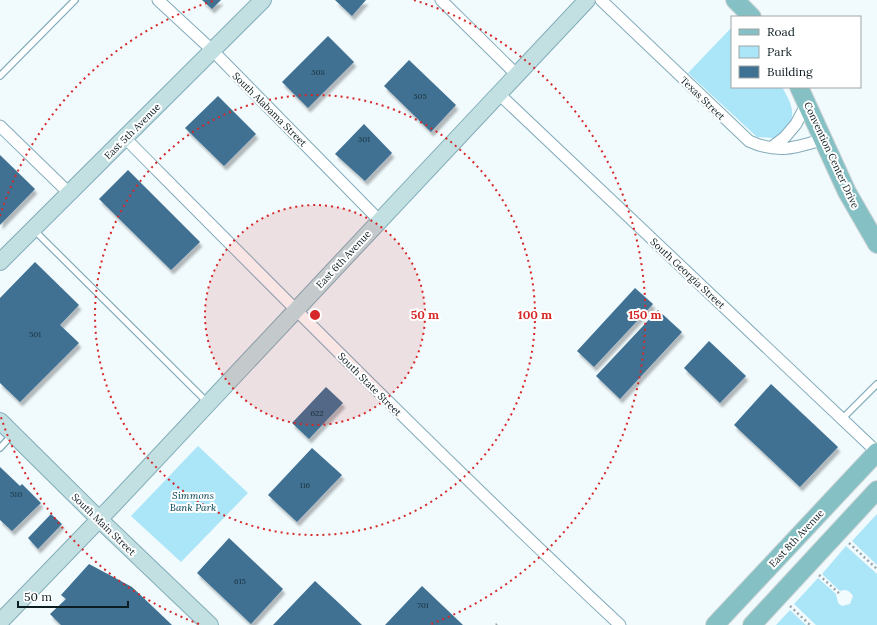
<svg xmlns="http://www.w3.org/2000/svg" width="877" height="625" viewBox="0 0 877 625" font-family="Lora,serif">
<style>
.green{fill:#abe5f8}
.building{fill:#3f7193;filter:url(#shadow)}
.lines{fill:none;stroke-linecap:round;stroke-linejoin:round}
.service-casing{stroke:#82acba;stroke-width:8}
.minor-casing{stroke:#82acba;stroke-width:13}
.secondary-casing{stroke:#82acba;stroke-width:18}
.primary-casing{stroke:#d3d6d7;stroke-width:20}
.path{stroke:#99a5a9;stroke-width:2.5;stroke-dasharray:2 3;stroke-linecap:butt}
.service{stroke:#fff;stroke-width:5.5}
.minor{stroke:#fff;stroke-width:11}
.secondary{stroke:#c2e0e2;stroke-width:16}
.primary{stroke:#85c1c4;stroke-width:18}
.ring{fill:none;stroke:#d62828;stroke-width:2;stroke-dasharray:2 4}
.labels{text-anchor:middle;stroke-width:4;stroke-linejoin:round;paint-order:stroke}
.number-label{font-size:8px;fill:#19323e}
.street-label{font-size:10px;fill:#0c1d22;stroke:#fff}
.park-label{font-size:10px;font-style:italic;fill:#024353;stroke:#fff}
.centre{fill:#d62828;stroke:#fff;stroke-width:2}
.ring-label{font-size:12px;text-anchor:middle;font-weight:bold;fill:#d62828;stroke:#fff;stroke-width:4;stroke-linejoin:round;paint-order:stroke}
</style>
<defs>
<filter id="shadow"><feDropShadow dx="2.5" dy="4.5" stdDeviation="1" flood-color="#0004"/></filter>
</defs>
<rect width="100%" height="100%" fill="#f1fafd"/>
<path class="green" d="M732 27V87H782C796 111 798 122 773 138L757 137 688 73Z
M198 446 248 493 181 562 131 516Z
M877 514V565L852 541Z
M846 546 877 574V625H816L794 604 818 578 836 594 838 603 842 606 850 604 853 596C849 590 846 589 840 591L822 574Z
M790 610 806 625H776Z"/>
<path class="building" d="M202 0H221L212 9Z
M335 0H366L352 16Z
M328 36 354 62 308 108 282 82Z
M409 60 456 105 431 132 384 86Z
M218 96 256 134 224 166 185 128Z
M364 124 392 153 365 181 335 154Z
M0 155 35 189 0 225Z
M128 170 200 242 171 270 99 199Z
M35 262 79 305 60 325 79 343 20 402 0 383V298Z
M635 288 653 304 594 367 577 351Z
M658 310 682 332 620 399 596 376Z
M709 341 746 376 720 403 684 368Z
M771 384 838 447 800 487 734 425Z
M326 387 343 403 309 439 292 423Z
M312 448 342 475 297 522 268 495Z
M0 467 20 486 22 484 41 503 12 531 0 520Z
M51 514 62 524 38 549 28 538Z
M229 538 283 589 251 624 197 573Z
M89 564 132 587 172 625H61L50 614 66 599 61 595Z
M315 581 341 605 362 625H273Z
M422 586 463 625H385Z"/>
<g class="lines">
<defs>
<path id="service" d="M0 76 75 0
M33 229 207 402
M842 419 877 384
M0 448 12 435"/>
<path id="minor" d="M158 0 213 51 379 220
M441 0 516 74
M601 0 749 141C777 154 796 148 824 139
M499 94 877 452
M0 126 69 193
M125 138C288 302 451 467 620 625
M772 147 785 137 796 124 807 103"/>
<path id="secondary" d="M0 262 263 0
M0 421 99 519 210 625
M0 622 114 504 587 0"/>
<path id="primary" d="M735 0 752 17
M799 87 847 192 877 244
M715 625 877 452
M752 625 877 490"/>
</defs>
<use href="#service" class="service-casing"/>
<use href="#minor" class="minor-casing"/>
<use href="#secondary" class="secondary-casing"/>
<use href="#primary" class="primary-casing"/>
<path class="path" d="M849 543 877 569
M819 575 841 595
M790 606 810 625
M496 625 497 624"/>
<use href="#service" class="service"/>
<use href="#minor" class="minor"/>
<use href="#secondary" class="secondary"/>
<use href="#primary" class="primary"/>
</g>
<circle cx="315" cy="315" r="110" fill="#d62828" fill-opacity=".12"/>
<g class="ring">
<circle cx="315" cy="315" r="110"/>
<circle cx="315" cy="315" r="220"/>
<path d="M199 624A330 330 0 0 1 0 414M0 216A330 330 0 0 1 216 0M414 0A330 330 0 0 1 431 624"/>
</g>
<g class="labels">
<g class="number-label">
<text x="318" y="75">308</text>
<text x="420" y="99">305</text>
<text x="364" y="142">301</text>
<text x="35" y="337">501</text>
<text x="317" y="416">622</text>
<text x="305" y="488">116</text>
<text x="16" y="497">510</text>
<text x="240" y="584">615</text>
<text x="423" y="608">701</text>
</g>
<g class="street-label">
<text transform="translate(703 98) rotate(44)" y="4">Texas Street</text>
<text transform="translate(270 109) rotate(45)" y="4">South Alabama Street</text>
<text transform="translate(132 131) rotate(-45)" y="4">East 5th Avenue</text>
<text transform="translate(832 155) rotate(65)" y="4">Convention Center Drive</text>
<text transform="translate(343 259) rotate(-47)" y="4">East 6th Avenue</text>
<text transform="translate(688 273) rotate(43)" y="4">South Georgia Street</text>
<text transform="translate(370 384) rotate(45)" y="4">South State Street</text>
<text transform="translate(104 524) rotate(44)" y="4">South Main Street</text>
<text transform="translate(796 538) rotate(-47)" y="4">East 8th Avenue</text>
</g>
<g class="park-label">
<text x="193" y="499">Simmons<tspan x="193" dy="12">Bank Park</tspan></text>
</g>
</g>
<circle cx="315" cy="315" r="6" class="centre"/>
<g class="ring-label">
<text x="425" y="319">50 m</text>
<text x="535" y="319">100 m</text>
<text x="645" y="319">150 m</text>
</g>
<rect x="731" y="16" width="130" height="72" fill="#ffffff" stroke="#9ea5a7"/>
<rect x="739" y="29" width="20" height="6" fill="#85c1c4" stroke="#9ea5a7"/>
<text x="767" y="36" font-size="12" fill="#0c1d22">Road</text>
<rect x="739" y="46" width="20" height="12" fill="#abe5f8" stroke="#9ea5a7"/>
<text x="767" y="56" font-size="12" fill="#0c1d22">Park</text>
<rect x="739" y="66" width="20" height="12" fill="#3f7193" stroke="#9ea5a7"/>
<text x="767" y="76" font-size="12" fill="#0c1d22">Building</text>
<path d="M18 601v6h110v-6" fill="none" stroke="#0c1d22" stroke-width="2"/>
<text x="24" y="601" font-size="12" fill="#0c1d22" stroke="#ffffff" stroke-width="3" paint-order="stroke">50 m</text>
</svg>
